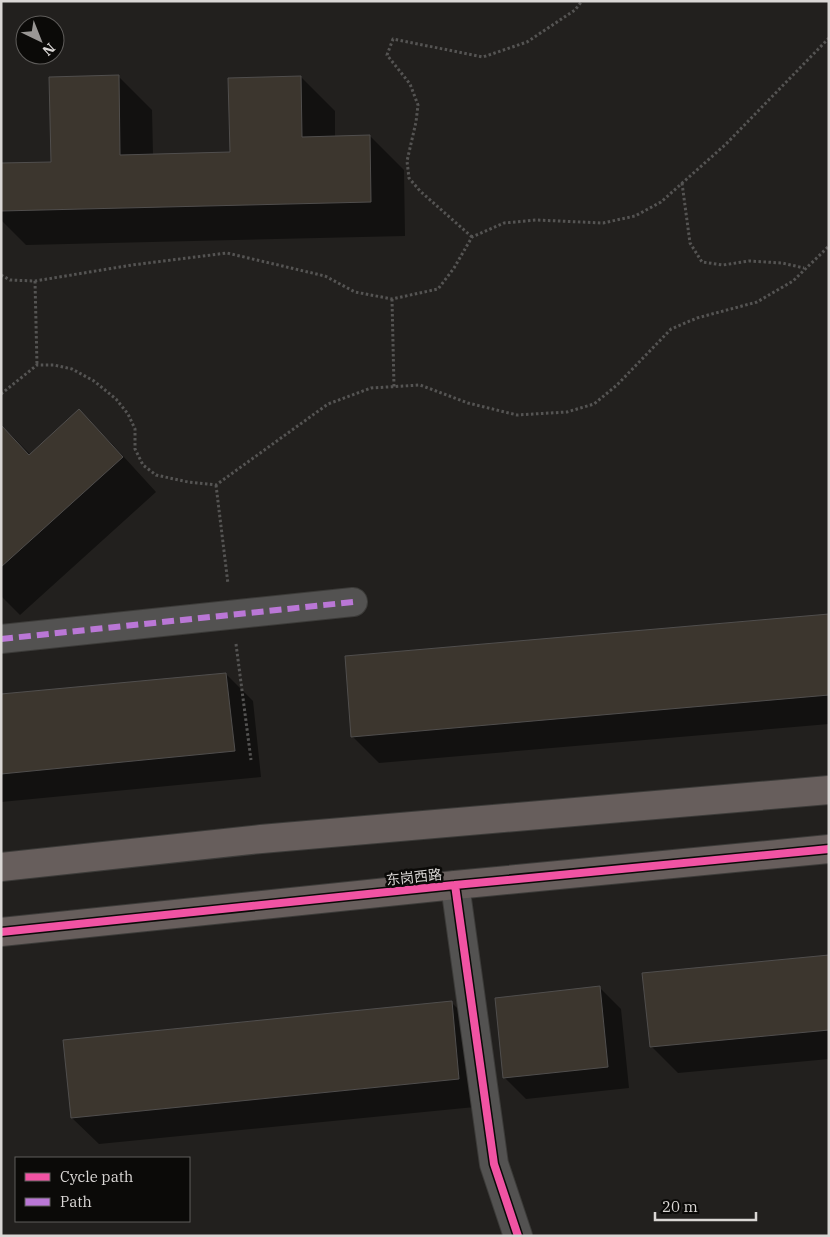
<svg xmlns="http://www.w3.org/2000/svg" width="830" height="1237" viewBox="0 0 830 1237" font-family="'IBM Plex Serif','Noto Sans SC',serif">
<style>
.shadow{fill:#0007}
.building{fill:#3c362e;stroke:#504e4d}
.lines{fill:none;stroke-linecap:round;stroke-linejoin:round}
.minor-casing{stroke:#3c3b39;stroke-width:30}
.major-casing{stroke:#3c3b39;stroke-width:30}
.path{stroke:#555453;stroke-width:3;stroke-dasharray:2.5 2.5;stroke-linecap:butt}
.minor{stroke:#535251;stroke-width:28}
.major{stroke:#675e5c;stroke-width:28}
.quiet{stroke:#ba77d6;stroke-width:6;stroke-dasharray:12 6;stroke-linecap:butt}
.cycleway-casing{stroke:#0b0a08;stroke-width:11}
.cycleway{stroke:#f153a3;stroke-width:8}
.labels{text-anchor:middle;stroke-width:5;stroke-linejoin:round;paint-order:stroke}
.street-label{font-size:14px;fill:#dad7d5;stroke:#0b0a08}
</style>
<rect width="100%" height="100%" fill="#22201e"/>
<path class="shadow" d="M118 76 152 110 153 155 231 153 301 77 335 111V137L370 136 404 170 405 236 26 245 1 220V165L52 164Z
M79 411 113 445 156 492 20 615 1 596V425L31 455Z
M829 615V724L379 763 352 736Z
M226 674 253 701 261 777 1 802V695Z
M829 956V1059L678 1073 652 1047Z
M599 987 621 1009 629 1088 526 1099 505 1078Z
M451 1002 478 1029 485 1106 99 1144 72 1118Z"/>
<path class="building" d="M119 75 120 155 230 152 228 78 301 76 302 137 370 135 371 202 1 211V163L51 162 49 77Z
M79 409 123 457 1 567V425L29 455Z
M829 614V695L351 737 345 656Z
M226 673 235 751 1 774V694Z
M829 955V1030L650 1047 642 973Z
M600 986 608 1067 503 1078 495 998Z
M452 1001 459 1079 71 1118 63 1040Z"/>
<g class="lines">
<defs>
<path id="minor" d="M1 639 353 602
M455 885 494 1164 518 1236"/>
<path id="major" d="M1 867 261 839 829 790
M1 932 455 885 829 849"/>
</defs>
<use href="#minor" class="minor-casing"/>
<use href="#major" class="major-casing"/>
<path class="path" d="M682 183 690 243 702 262 723 265 749 261 782 263 804 268
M472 237 420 191 409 178 407 161 416 122 418 105 410 84 387 55 393 39 483 57 527 42 575 10 582 1
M1 275 10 280 35 281 132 265 227 253 325 276 355 292 392 299 438 289 454 268 472 237 504 223 536 220 603 223 635 216 661 202 726 144 829 38
M35 281 37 365
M392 299 394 387
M1 394 37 365H54L72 369 94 381 116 399 128 414 135 429V449L143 465 156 475 188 482 216 485 328 404 371 388 420 385 468 403 517 415 567 412 594 404 617 385 671 329 697 318 757 302 793 281 829 246
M216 485 228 584
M236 644 251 760"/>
<use href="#minor" class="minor"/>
<use href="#major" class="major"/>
<path class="quiet" d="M1 639 353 602"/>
<defs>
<path id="cycleway" d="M455 885 494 1164 518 1236
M1 932 455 885 829 849"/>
</defs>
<use href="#cycleway" class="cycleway-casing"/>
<use href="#cycleway" class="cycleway"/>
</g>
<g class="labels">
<g class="street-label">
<text transform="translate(414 877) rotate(-6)" y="5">东岗西路</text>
</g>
</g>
<rect width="830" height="1237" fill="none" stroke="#dad7d5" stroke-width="5"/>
<rect x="15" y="1157" width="175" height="65" fill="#0b0a08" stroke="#5e5c5a"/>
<rect x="25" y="1173" width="25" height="8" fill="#f153a3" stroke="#5e5c5a"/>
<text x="60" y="1182" font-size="15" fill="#dad7d5">Cycle path</text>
<rect x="25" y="1198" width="25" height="8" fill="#ba77d6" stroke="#5e5c5a"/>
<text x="60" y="1207" font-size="15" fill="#dad7d5">Path</text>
<g transform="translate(40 40) rotate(137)"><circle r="24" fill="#0b0a08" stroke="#5e5c5a"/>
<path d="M0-4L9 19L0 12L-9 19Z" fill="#9a9795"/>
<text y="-8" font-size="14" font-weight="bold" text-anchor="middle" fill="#dad7d5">N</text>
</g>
<path d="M655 1212v8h101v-8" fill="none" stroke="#dad7d5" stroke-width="2.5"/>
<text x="662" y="1212" font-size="15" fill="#dad7d5" stroke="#0b0a08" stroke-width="4" paint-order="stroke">20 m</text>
</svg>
